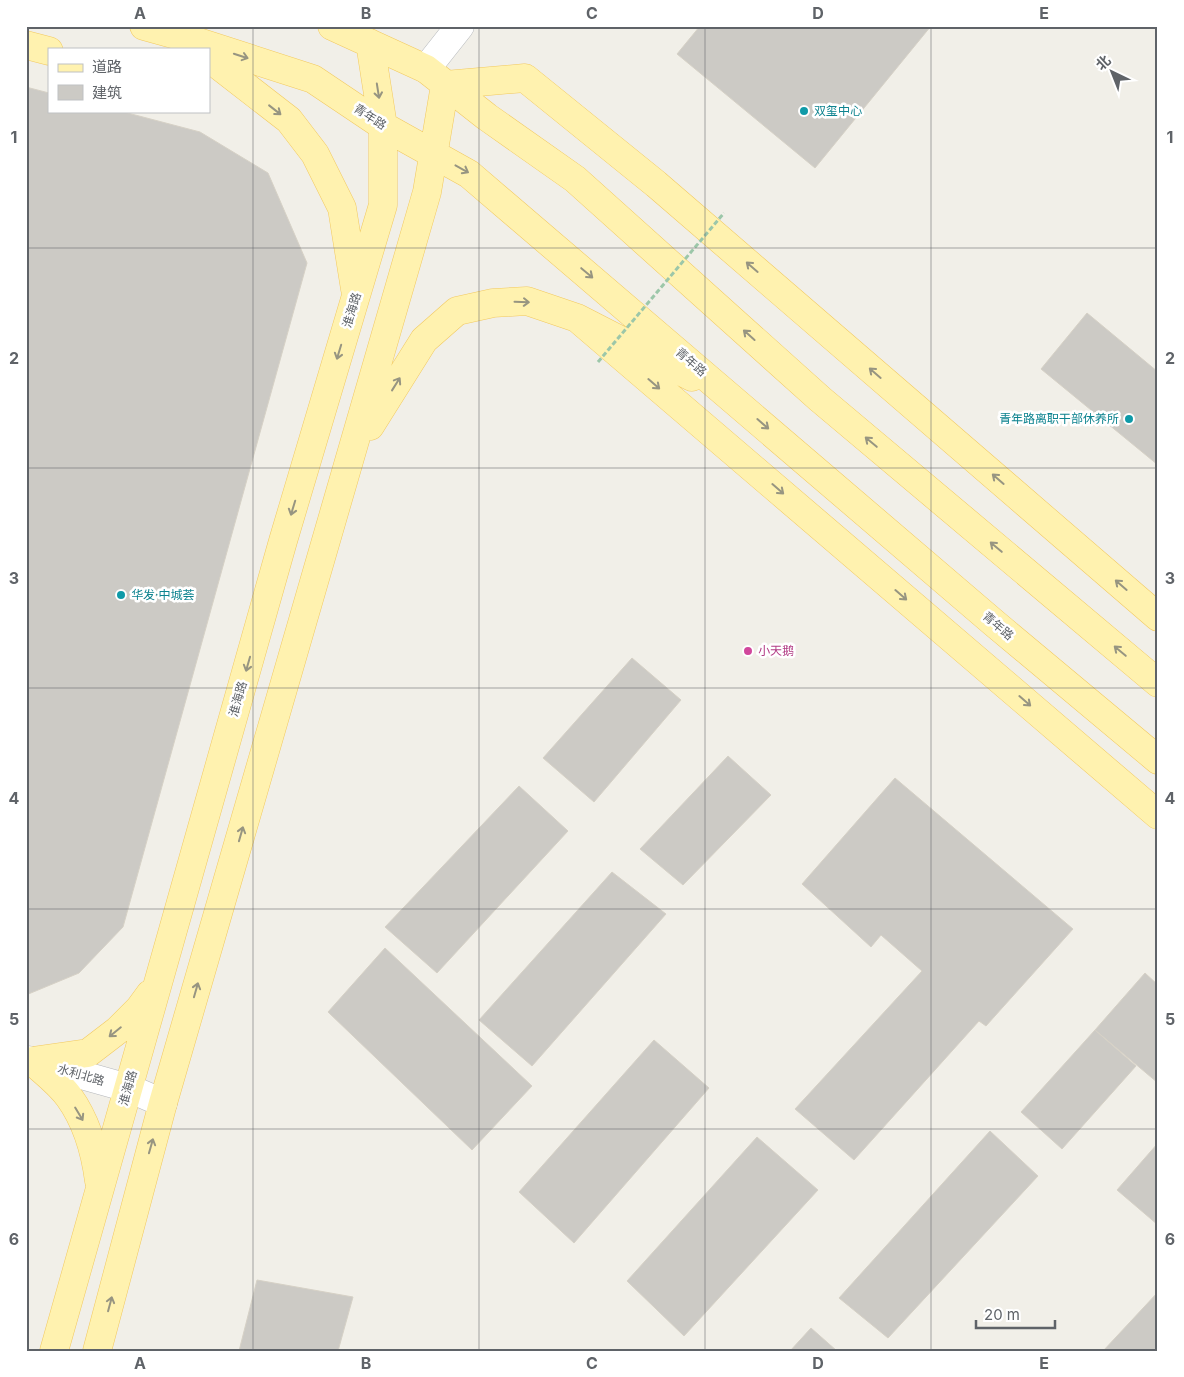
<svg xmlns="http://www.w3.org/2000/svg" width="1184" height="1377" viewBox="0 0 1184 1377" font-family="Inter,'Noto Sans SC',sans-serif">
<style>
.building{fill:#cccac5;stroke:#d6d1c6}
.lines{fill:none;stroke-linecap:round;stroke-linejoin:round}
.minor-casing{stroke:#b5b8bc;stroke-width:29}
.major-casing{stroke:#f2c960;stroke-width:29}
.minor{stroke:#fff;stroke-width:28}
.major{stroke:#fff2af;stroke-width:28}
.path-bridge{stroke:#9cc7a9;stroke-width:3;stroke-dasharray:5 2.5;stroke-linecap:butt}
.oneway{stroke:#979581}
.grid{fill:none;stroke:#5f6368;stroke-width:1;stroke-opacity:0.55}
.culture-dot{fill:#0f9aa8;stroke:#fff;stroke-width:2}
.hotel-dot{fill:#d1479c;stroke:#fff;stroke-width:2}
.labels{text-anchor:middle;stroke-width:5;stroke-linejoin:round;paint-order:stroke}
.culture-label{font-size:12px;fill:#0d838f;stroke:#fff;text-anchor:start}
.street-label{font-size:12px;fill:#5f6368;stroke:#fff}
.hotel-label{font-size:12px;fill:#b23c85;stroke:#fff;text-anchor:start}
.neatline{fill:none;stroke:#5f6368;stroke-width:2}
.grid-label{font-size:16px;text-anchor:middle;font-weight:bold;fill:#5f6368}
</style>
<rect width="100%" height="100%" fill="#f1efe8"/>
<path class="building" d="M700 26H931L815 168 677 54Z
M26 87 49 93V111H120L200 132 268 173 307 263 123 927 79 973 26 995Z
M1087 313 1158 372V465L1041 369Z
M632 658 681 700 594 802 543 758Z
M728 756 771 795 683 885 640 849Z
M895 778 1073 929 986 1026 979 1021 854 1160 795 1109 922 971 881 935 871 947 802 884Z
M519 786 568 831 437 973 385 927Z
M612 872 666 914 532 1066 479 1020Z
M385 948 532 1086 472 1150 328 1012Z
M1145 973 1158 985V1083L1095 1030Z
M1095 1030 1136 1066 1062 1149 1021 1112Z
M654 1040 709 1088 574 1243 519 1192Z
M990 1131 1038 1176 888 1338 839 1298Z
M757 1137 818 1190 684 1336 627 1281Z
M1158 1143V1225L1117 1190Z
M257 1280 353 1297 338 1351H239Z
M1158 1292V1351H1103Z
M811 1328 837 1351H790Z"/>
<g class="lines">
<defs>
<path id="minor" d="M426 69 460 26
M28 1060 128 1088 163 1103"/>
<path id="major" d="M144 26 180 36 313 79 383 126 469 174 994 623 1158 760
M332 26 426 69 487 117 575 179 820 399 1158 683
M26 45 49 51
M209 58 289 120 315 154 342 208 355 289
M577 318 1158 815
M370 426 424 340 457 311 493 303 527 301 577 318 692 377
M99 1181C95 1150 87 1122 69 1097 59 1083 44 1072 32 1061L88 1053 118 1030 139 1009 150 994
M54 1351 283 541 383 205V126L370 43
M97 1351 163 1103 427 192 445 85 525 78 656 184 1158 617"/>
</defs>
<use href="#minor" class="minor-casing"/>
<use href="#major" class="major-casing"/>
<use href="#minor" class="minor"/>
<use href="#major" class="major"/>
<path class="path-bridge" d="M598 362 724 213"/>
</g>
<defs><path id="oneway-shaft" d="M-6 0H5M1.5-3L5.5 0L1.5 3" fill="none" stroke-width="1.6" stroke-linecap="round" stroke-linejoin="round" transform="scale(1.25)"/></defs>
<g class="oneway">
<use href="#oneway-shaft" transform="translate(241 56) rotate(18)"/>
<use href="#oneway-shaft" transform="translate(378 91) rotate(81)"/>
<use href="#oneway-shaft" transform="translate(275 110) rotate(38)"/>
<use href="#oneway-shaft" transform="translate(462 169) rotate(29)"/>
<use href="#oneway-shaft" transform="translate(752 267) rotate(-139)"/>
<use href="#oneway-shaft" transform="translate(587 273) rotate(40)"/>
<use href="#oneway-shaft" transform="translate(522 302) rotate(2)"/>
<use href="#oneway-shaft" transform="translate(749 335) rotate(-138)"/>
<use href="#oneway-shaft" transform="translate(339 352) rotate(107)"/>
<use href="#oneway-shaft" transform="translate(875 373) rotate(-139)"/>
<use href="#oneway-shaft" transform="translate(396 384) rotate(-58)"/>
<use href="#oneway-shaft" transform="translate(654 384) rotate(41)"/>
<use href="#oneway-shaft" transform="translate(763 424) rotate(41)"/>
<use href="#oneway-shaft" transform="translate(871 442) rotate(-140)"/>
<use href="#oneway-shaft" transform="translate(998 479) rotate(-139)"/>
<use href="#oneway-shaft" transform="translate(778 489) rotate(41)"/>
<use href="#oneway-shaft" transform="translate(293 508) rotate(107)"/>
<use href="#oneway-shaft" transform="translate(996 547) rotate(-140)"/>
<use href="#oneway-shaft" transform="translate(1121 585) rotate(-139)"/>
<use href="#oneway-shaft" transform="translate(901 595) rotate(41)"/>
<use href="#oneway-shaft" transform="translate(1120 651) rotate(-140)"/>
<use href="#oneway-shaft" transform="translate(248 664) rotate(106)"/>
<use href="#oneway-shaft" transform="translate(1025 701) rotate(41)"/>
<use href="#oneway-shaft" transform="translate(241 834) rotate(-74)"/>
<use href="#oneway-shaft" transform="translate(196 990) rotate(-74)"/>
<use href="#oneway-shaft" transform="translate(115 1032) rotate(141)"/>
<use href="#oneway-shaft" transform="translate(79 1114) rotate(59)"/>
<use href="#oneway-shaft" transform="translate(151 1146) rotate(-74)"/>
<use href="#oneway-shaft" transform="translate(110 1304) rotate(-75)"/>
</g>
<path class="grid" d="M253 26V1351M479 26V1351M705 26V1351M931 26V1351M26 248H1158M26 468H1158M26 688H1158M26 909H1158M26 1129H1158"/>
<g class="culture-dot">
<circle cx="804" cy="111" r="5"/>
<circle cx="1129" cy="419" r="5"/>
<circle cx="121" cy="595" r="5"/>
</g>
<circle class="hotel-dot" cx="748" cy="651" r="5"/>
<g class="labels">
<g class="culture-label">
<text x="814" y="115">双玺中心</text>
<text x="1119" y="423" text-anchor="end">青年路离职干部休养所</text>
<text x="131" y="599">华发·中城荟</text>
</g>
<g class="street-label">
<text transform="translate(370 117) rotate(33)" y="4">青年路</text>
<text transform="translate(352 310) rotate(-73)" y="4">淮海路</text>
<text transform="translate(691 362) rotate(41)" y="4">青年路</text>
<text transform="translate(998 626) rotate(40)" y="4">青年路</text>
<text transform="translate(238 699) rotate(-74)" y="4">淮海路</text>
<text transform="translate(81 1075) rotate(16)" y="4">水利北路</text>
<text transform="translate(128 1088) rotate(-74)" y="4">淮海路</text>
</g>
<g class="hotel-label">
<text x="758" y="655">小天鹅</text>
</g>
</g>
<rect width="1184" height="1377" fill="none" stroke="#ffffff" stroke-width="55"/>
<rect x="48" y="48" width="162" height="65" fill="#ffffff" stroke="#bfc1c3"/>
<rect x="58" y="64" width="25" height="8" fill="#fff2af" stroke="#bfc1c3"/>
<text x="92" y="72" font-size="15" fill="#5f6368">道路</text>
<rect x="58" y="85" width="25" height="15" fill="#cccac5" stroke="#bfc1c3"/>
<text x="92" y="98" font-size="15" fill="#5f6368">建筑</text>
<g transform="translate(1112 72) rotate(317)" stroke="#ffffff" stroke-width="4" paint-order="stroke">
<path d="M0-4L9 19L0 12L-9 19Z" fill="#5f6368"/>
<text y="-8" font-size="14" font-weight="bold" text-anchor="middle" fill="#5f6368">北</text>
</g>
<path d="M976 1320v8h79v-8" fill="none" stroke="#5f6368" stroke-width="2.5"/>
<text x="984" y="1320" font-size="15" fill="#5f6368" stroke="#ffffff" stroke-width="4" paint-order="stroke">20 m</text>
<rect x="28" y="28" width="1128" height="1322" class="neatline"/>
<g class="grid-label">
<text x="140" y="19">A</text>
<text x="366" y="19">B</text>
<text x="592" y="19">C</text>
<text x="818" y="19">D</text>
<text x="1044" y="19">E</text>
<text x="14" y="143">1</text>
<text x="1170" y="143">1</text>
<text x="14" y="364">2</text>
<text x="1170" y="364">2</text>
<text x="14" y="584">3</text>
<text x="1170" y="584">3</text>
<text x="14" y="804">4</text>
<text x="1170" y="804">4</text>
<text x="14" y="1025">5</text>
<text x="1170" y="1025">5</text>
<text x="14" y="1245">6</text>
<text x="1170" y="1245">6</text>
<text x="140" y="1369">A</text>
<text x="366" y="1369">B</text>
<text x="592" y="1369">C</text>
<text x="818" y="1369">D</text>
<text x="1044" y="1369">E</text>
</g>
</svg>
